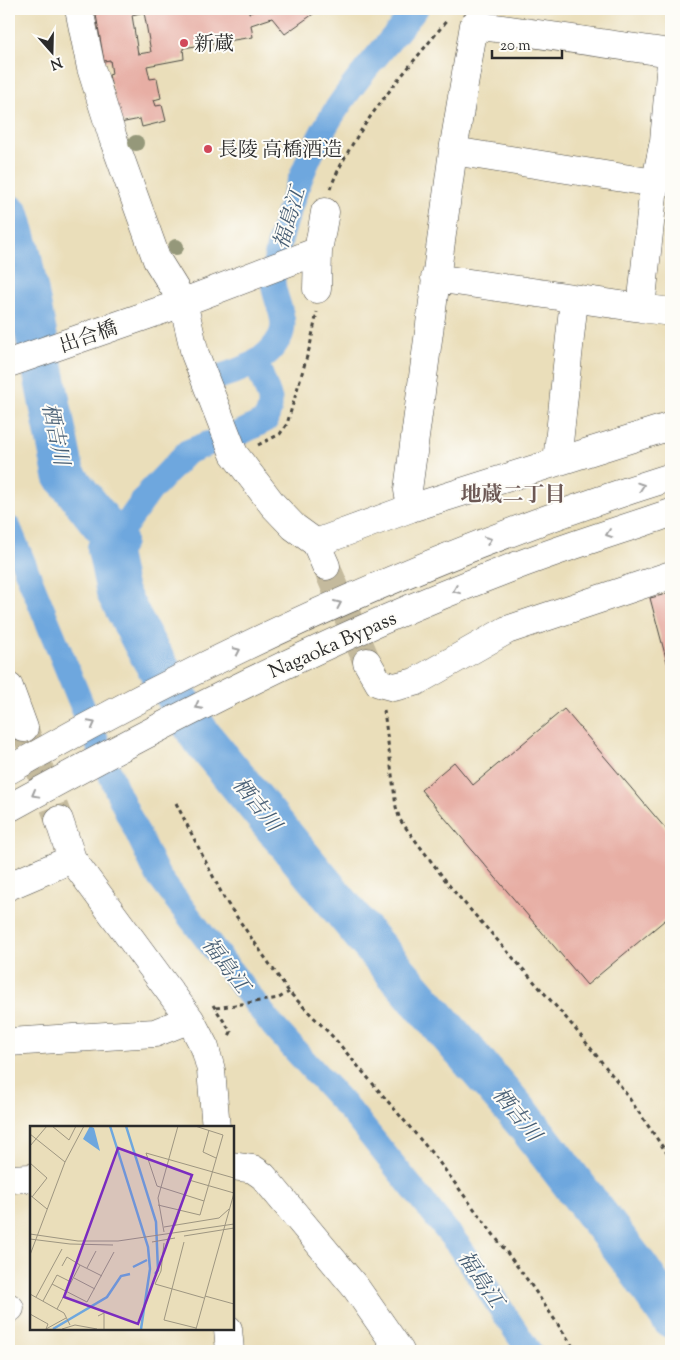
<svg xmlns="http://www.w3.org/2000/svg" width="680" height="1360" viewBox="0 0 680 1360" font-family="'Sorts Mill Goudy','Noto Serif JP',serif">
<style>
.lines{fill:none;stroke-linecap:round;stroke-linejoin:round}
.canal{stroke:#6ea7de;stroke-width:25}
.river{stroke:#6ea7de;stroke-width:42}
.building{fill:#e7aea4;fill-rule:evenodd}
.minor-tunnel{stroke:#c4ba9d;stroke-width:28;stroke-dasharray:28 14;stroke-linecap:butt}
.minor-casing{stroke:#484640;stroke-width:29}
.highway-casing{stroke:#484640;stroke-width:29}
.path{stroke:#484640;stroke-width:3;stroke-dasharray:4 4;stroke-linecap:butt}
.minor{stroke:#fff;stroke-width:28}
.highway{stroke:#fff;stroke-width:28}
.tree{fill:#95987a}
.oneway{stroke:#a0a0a0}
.poi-dot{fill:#d1495b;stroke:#fdfcf7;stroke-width:2}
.labels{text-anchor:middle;stroke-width:4;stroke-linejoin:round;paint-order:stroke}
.poi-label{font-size:20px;fill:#2b2b2b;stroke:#fdfcf7;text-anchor:start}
.street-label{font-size:20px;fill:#2b2b2b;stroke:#fdfcf7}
.water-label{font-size:21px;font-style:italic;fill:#465d73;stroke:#fdfcf7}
.neighbourhood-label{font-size:21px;font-weight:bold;fill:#6d5955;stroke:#fdfcf7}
.inset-river{fill:none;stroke:#6ea7de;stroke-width:2.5}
.inset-road{fill:none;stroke:#9e9681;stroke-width:1}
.view{fill:#7b2cbf;fill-opacity:0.15;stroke:#7b2cbf;stroke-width:2.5}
.inset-edge{fill:none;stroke:#2b2b2b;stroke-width:2.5}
</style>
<rect width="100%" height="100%" fill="#fdfcf7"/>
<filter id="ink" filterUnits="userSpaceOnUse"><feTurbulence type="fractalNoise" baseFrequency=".02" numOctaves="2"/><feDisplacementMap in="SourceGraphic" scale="10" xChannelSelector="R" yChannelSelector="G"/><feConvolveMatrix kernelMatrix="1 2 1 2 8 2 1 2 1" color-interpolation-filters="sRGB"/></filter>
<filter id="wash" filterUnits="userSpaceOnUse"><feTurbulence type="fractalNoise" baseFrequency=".0096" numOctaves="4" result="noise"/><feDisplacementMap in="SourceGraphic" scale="20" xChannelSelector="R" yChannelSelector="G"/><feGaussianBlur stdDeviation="1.12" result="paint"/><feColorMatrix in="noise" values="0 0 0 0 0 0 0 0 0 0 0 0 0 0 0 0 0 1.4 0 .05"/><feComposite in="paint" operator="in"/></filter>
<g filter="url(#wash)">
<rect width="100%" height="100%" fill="#eadeba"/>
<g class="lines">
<path class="canal" d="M215 378C241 370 266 363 280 337 289 320 274 300 273 282 273 270 277 253 280 241 291 200 307 156 330 119 354 80 387 45 416 9
M238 434 266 420 270 407V399L257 364
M9 528 118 793 158 876 273 1026 352 1113 459 1246 529 1351
M115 540 150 491 187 452 210 443"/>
<path class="river" d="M9 215 21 258 64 475 115 540 108 549 117 592 147 649 199 734 365 936 524 1120 638 1268 671 1317"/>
</g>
<g id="blocks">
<path class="building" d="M95 9H249V13L261 9H314L316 12 285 34 272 18 251 25 253 37 183 48 184 59 147 66 150 79 157 78 161 98 154 100 156 106 162 105 166 121 142 127 140 119 120 123 109 75 112 74 110 60 104 61ZM144 12 151 52 138 54 132 15Z
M671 593V677L650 598Z
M564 709 671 835V915L587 985 421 790 454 762 473 785Z"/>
</g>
</g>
<g filter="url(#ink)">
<use href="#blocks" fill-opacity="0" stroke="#484640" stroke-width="1"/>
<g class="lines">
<path class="minor-tunnel" d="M326 566 367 662
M24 728 59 820"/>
<defs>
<path id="minor" d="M79 9 91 68 113 138 157 260 183 302 195 354 234 454 273 505 294 527 316 543 326 566
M453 151 655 183
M435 278 641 308 653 195 664 141 671 62
M317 289 318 251
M641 308 671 312
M9 363 168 308 318 251 325 212
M557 462 574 299
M411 508 408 490 453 151 474 25 671 53
M316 543 411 508 671 426
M367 662 379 683 394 687 415 682 507 630 671 575
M9 687 24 728
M59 820 72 859 190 1019 205 1048 211 1070 216 1128
M9 886 72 859
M9 1042 155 1033 190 1019
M232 1166 253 1169 263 1176 356 1288 400 1351
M9 1179 31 1178
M9 1308H10
M228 1329 230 1351"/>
<path id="highway" d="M9 770C219 651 441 549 671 477
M9 808C169 720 332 636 503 571 558 549 615 532 671 513"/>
</defs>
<use href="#minor" class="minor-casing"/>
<use href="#highway" class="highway-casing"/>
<path class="path" d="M330 189C356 124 405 73 448 19
M258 445 280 434 287 424 310 346 317 312
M384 710 396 807 400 820 452 889 568 1020 620 1085 671 1159
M176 803 225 900 289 992 334 1038 436 1158 529 1282 576 1351
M213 1005 231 1032 228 1038
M216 1008 279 998 289 992"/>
<use href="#minor" class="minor"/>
<use href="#highway" class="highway"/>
</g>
<g class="tree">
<circle cx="136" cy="143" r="8"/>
<circle cx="176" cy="247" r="8"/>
</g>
<defs><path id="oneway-chevron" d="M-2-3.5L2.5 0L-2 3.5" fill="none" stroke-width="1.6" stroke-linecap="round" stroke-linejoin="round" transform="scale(1.25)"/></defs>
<g class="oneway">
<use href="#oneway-chevron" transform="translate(641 486) rotate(-19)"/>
<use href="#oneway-chevron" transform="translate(609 534) rotate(161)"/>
<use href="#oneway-chevron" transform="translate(488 540) rotate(-22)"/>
<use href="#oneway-chevron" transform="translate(456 590) rotate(158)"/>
<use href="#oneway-chevron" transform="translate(338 604) rotate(-24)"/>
<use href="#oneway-chevron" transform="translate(237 651) rotate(-25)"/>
<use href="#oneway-chevron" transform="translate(198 706) rotate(152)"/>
<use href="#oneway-chevron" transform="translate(92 724) rotate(-28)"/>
<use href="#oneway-chevron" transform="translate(35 794) rotate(151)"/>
</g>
</g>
<g class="poi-dot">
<circle cx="184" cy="43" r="5"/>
<circle cx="208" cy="149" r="5"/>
</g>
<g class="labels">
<g class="poi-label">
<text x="194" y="50">新蔵</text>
<text x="218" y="156">長陵 高橋酒造</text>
</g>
<g class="street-label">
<text transform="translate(88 336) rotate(-19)" y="7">出合橋</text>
<text transform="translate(332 644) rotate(-24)" y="7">Nagaoka Bypass</text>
</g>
<g class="water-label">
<text transform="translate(289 218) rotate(-73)" y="7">福島江</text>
<text transform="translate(56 434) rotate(78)" y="7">栖吉川</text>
<text transform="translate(257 804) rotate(51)" y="7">栖吉川</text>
<text transform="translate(226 965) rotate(53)" y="7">福島江</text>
<text transform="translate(517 1114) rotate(51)" y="7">栖吉川</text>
<text transform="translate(481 1279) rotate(56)" y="7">福島江</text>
</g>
<g class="neighbourhood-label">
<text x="513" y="501">地蔵二丁目</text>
</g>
</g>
<g transform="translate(30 1126)">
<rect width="204" height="204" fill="#eadeba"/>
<path d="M60 0 64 2 70 25 53 13Z" fill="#6ea7de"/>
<path class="inset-river" d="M80 0 118 121 120 143 111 203M96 0 126 96 128 144 125 148M103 141 117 134M23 203 77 171 91 150 100 148"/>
<path class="inset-road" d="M22 0 39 14 46 0M179 4 173 26 186 32M0 8 35 36M0 20 17 0M0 37 17 52 2 71M159 54 204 67M0 69 17 83M174 75 127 60 116 27 204 52M128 79 170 89 193 9 165 0M145 100 150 84M134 101 189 92 199 83M134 106 128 72 148 0M0 108 48 115H88L204 98M154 110 204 102M0 113 40 118 83 119M122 116 145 112M154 116 134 194 166 202M134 117 131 145 125 158 174 172M0 129 35 36 54 0M32 140 37 131 50 139M57 142 66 125M44 152 65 163M22 158 57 176 84 126M0 168 34 187 40 199M175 170 204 178M6 171 32 123M13 175 27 149 41 156M27 183 50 139 72 150M0 188 18 198 16 203M68 190 74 187V203M16 203 36 192M32 203 45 199 67 203M166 203 204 67"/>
<path class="view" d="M88 22 162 49 108 198 34 171Z"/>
<rect width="204" height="204" class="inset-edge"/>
</g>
<rect width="680" height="1360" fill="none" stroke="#fdfcf7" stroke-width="30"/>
<g transform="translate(52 52) rotate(160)" stroke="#fdfcf7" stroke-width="4" paint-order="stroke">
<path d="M0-4L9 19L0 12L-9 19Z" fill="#2b2b2b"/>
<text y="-8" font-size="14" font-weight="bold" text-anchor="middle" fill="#2b2b2b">N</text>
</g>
<path d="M492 50v8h70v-8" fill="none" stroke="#2b2b2b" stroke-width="2.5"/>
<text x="500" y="50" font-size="15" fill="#2b2b2b" stroke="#fdfcf7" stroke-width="4" paint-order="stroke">20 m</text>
</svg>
